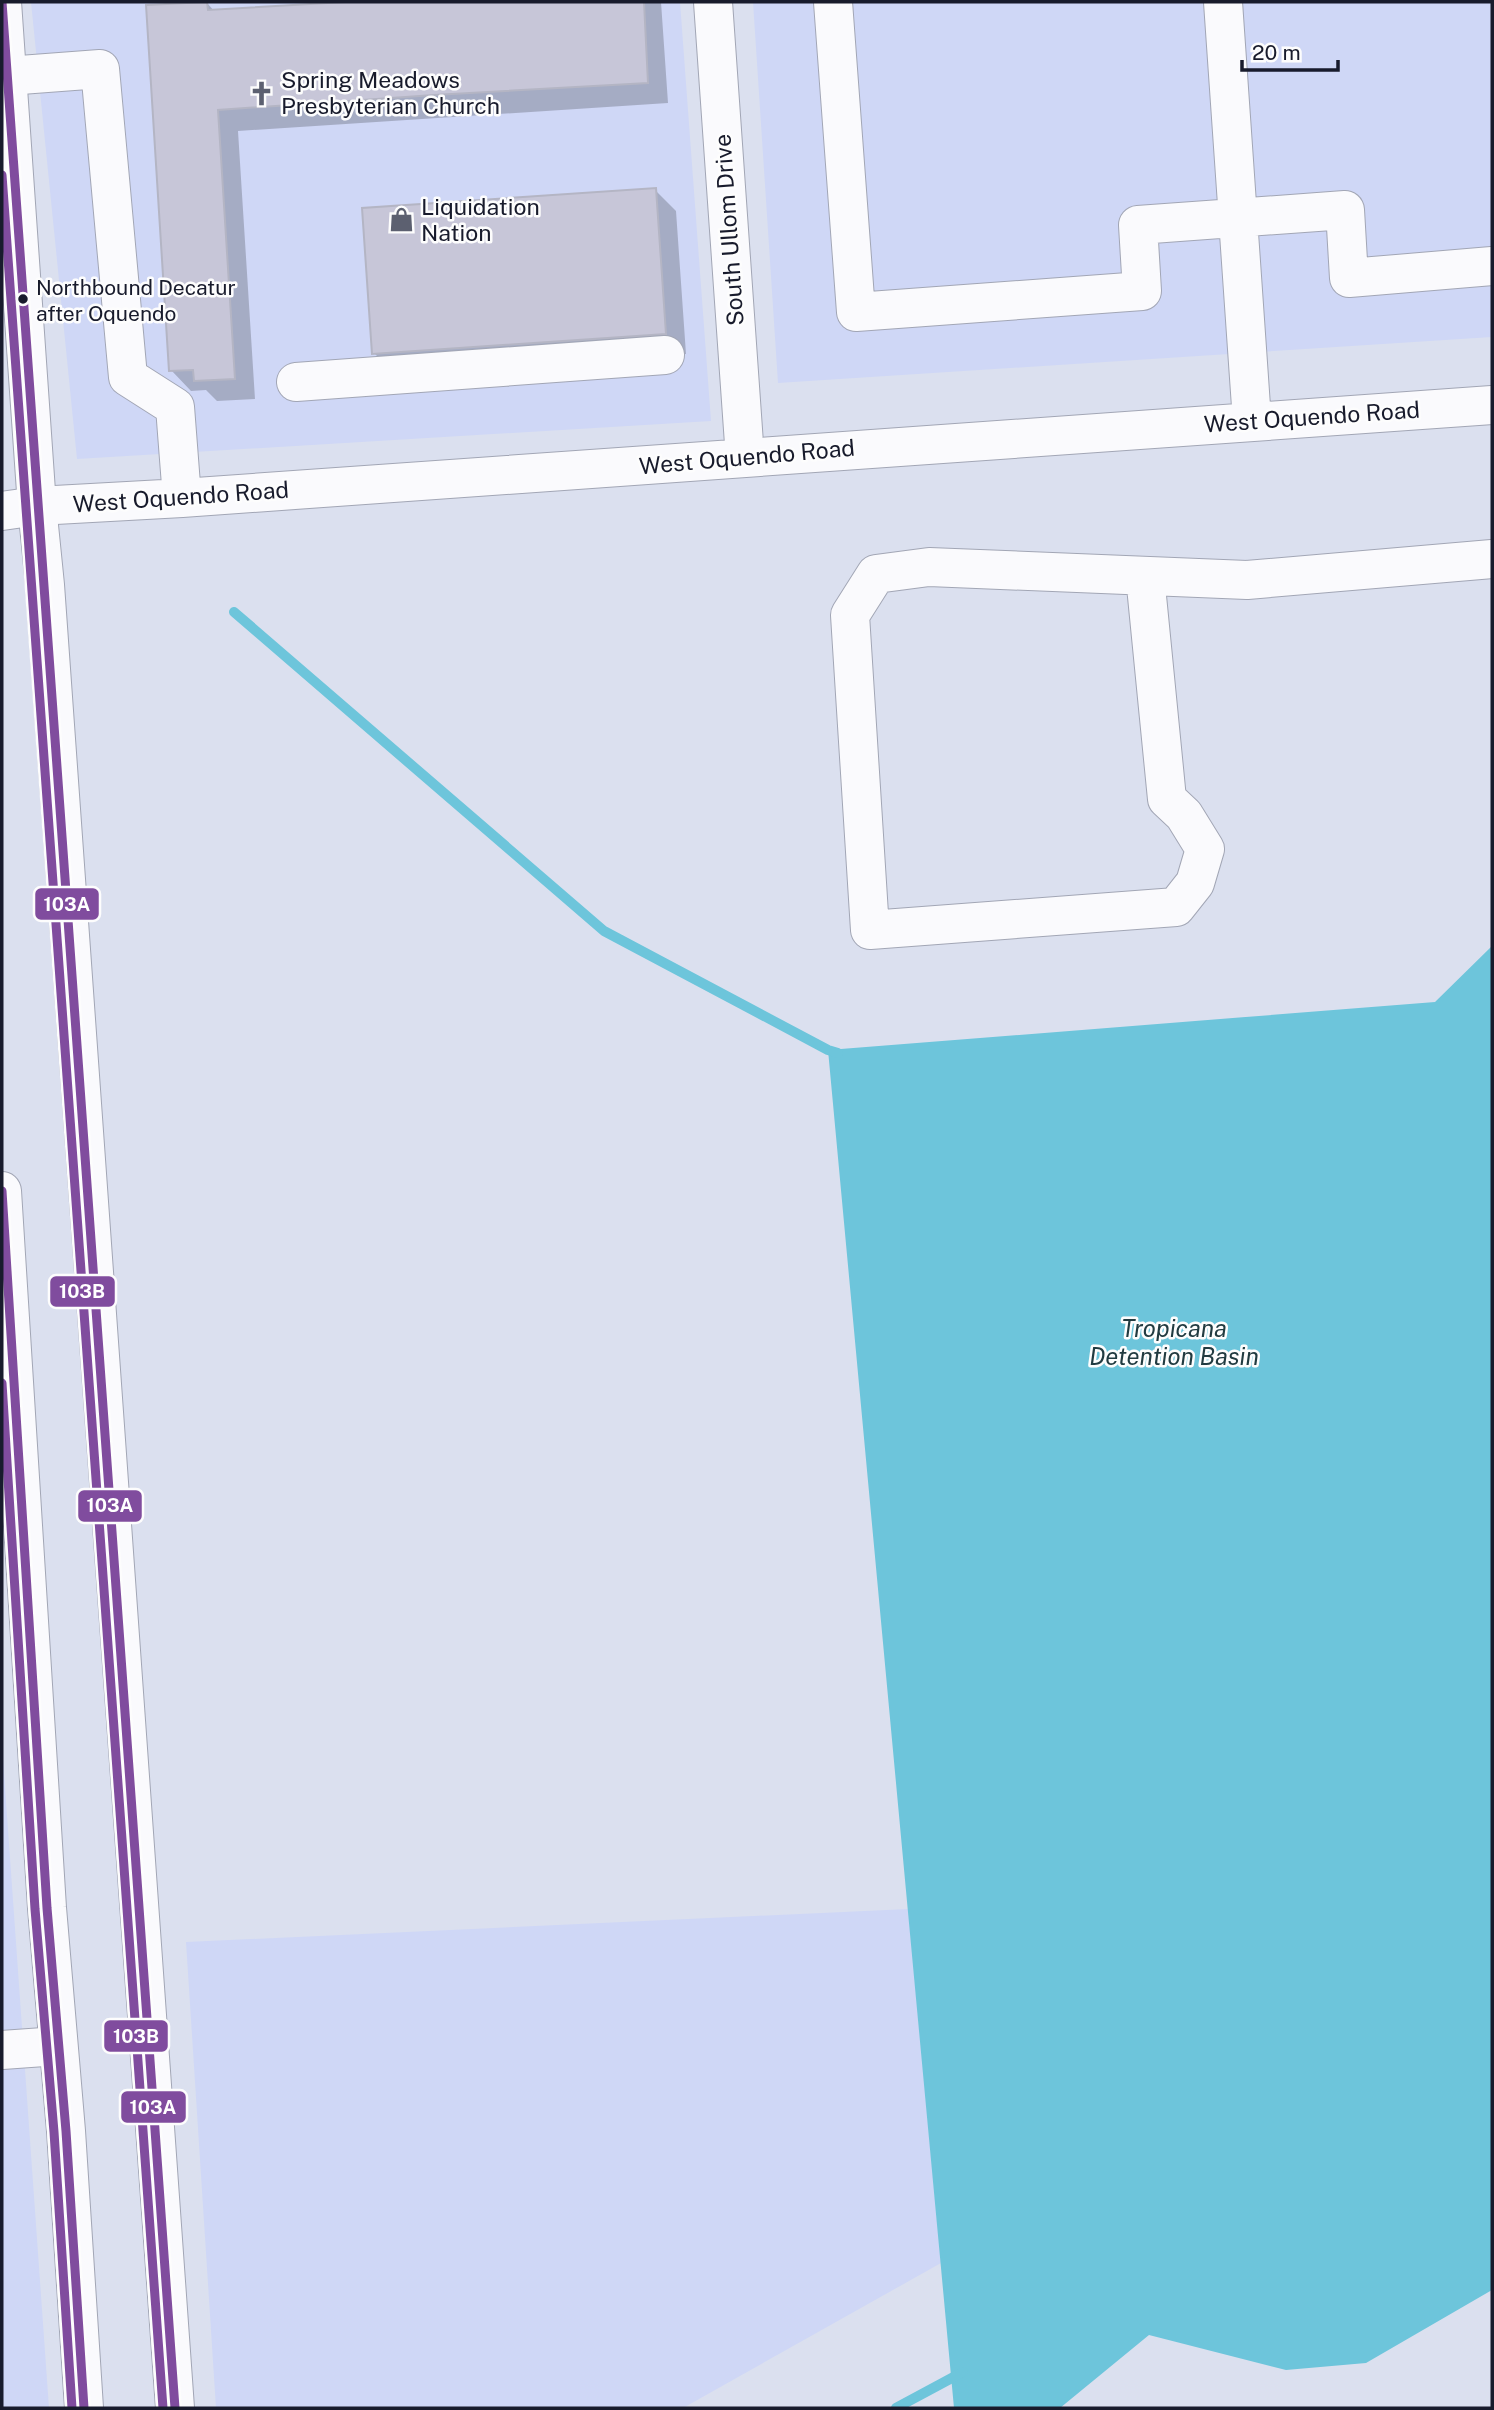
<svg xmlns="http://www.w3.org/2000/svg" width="1494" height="2410" viewBox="0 0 1494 2410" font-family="'Public Sans',sans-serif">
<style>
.built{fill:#cfd7f6}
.water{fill:#6dc5db}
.shadow{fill:#0003}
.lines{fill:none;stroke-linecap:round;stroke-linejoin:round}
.stream{stroke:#6dc5db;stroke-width:10}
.building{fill:#c7c6d8;stroke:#b4b5c4;stroke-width:2}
.minor-casing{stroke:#a2a6b5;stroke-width:40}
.major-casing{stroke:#a2a6b5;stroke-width:40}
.minor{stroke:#fafafd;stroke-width:38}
.major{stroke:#fafafd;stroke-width:38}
.bus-1-casing{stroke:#fdfdfd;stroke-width:14}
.bus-2-casing{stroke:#fdfdfd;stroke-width:14}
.bus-1{stroke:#804c9e;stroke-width:9}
.bus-2{stroke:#804c9e;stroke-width:9}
.bus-dot{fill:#181b2c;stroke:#fdfdfd;stroke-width:2.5}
.labels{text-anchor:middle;stroke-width:5;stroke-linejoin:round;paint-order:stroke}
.bus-label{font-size:21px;fill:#181b2c;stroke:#fdfdfd;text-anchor:start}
.poi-label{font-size:23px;fill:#181b2c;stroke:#fdfdfd;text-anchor:start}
.street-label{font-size:23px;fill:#181b2c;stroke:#fdfdfd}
.water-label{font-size:24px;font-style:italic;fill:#213b41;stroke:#fdfdfd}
.line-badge{stroke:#fdfdfd;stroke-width:2.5}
.badge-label{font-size:19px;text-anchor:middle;font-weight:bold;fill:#fff}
</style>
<rect width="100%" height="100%" fill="#dbe0ef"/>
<path class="built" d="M31 2H680L711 421 77 459Z
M753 2H1492V337L778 383Z
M2 1745 49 2408H2Z
M908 1909 941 2263 683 2408H216L186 1942Z"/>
<path class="water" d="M1492 946V2290L1366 2363 1286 2370 1149 2335 1060 2408H954L828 1050 1435 1002Z"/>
<path class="shadow" d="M373 2H661L668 103 238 131 255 399 217 401 206 390 191 391 171 370 207 3 215 12Z
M655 190 676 211 686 354 395 374 374 353Z"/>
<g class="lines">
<path class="stream" d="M234 612 604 931 828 1050 838 1053
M896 2408 963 2372"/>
</g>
<path class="building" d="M207 2 208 10 345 2H644L648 83 434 95 218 110 235 379 194 381 193 370 169 371 146 5Z
M656 188 666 334 372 354 362 208Z"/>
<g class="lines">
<defs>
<path id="minor" d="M713 2 745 458
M833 2 856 312 1142 291 1138 225 1345 210 1349 278 1492 266
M1223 2 1252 421
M7 76 100 69 128 377 175 407 182 498
M296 382 665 355
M2 511 37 506 182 498 1492 405
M1145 576 1167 799 1184 815 1205 849 1195 883 1176 907 870 930 850 615 876 574 929 567 1247 580 1492 559
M2 2050 58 2046"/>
<path id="major" d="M2 2 37 506 45 585 175 2408
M2 1191 47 1908 66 2131 84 2408"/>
</defs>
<use href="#minor" class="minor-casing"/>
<use href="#major" class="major-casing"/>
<use href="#minor" class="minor"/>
<use href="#major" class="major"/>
<defs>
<path id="bus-1" d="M2 2 175 2408
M2 1191 47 1908 66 2131 84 2408"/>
<path id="bus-2" d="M2 175 163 2408
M2 1383 35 1909 54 2132 72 2408"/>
</defs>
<use href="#bus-1" class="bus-1-casing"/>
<use href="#bus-2" class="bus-2-casing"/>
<use href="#bus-1" class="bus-1"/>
<use href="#bus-2" class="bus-2"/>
</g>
<defs>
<symbol id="church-bare" viewBox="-9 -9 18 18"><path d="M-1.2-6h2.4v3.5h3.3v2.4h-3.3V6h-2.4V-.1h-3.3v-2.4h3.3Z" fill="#5c6070" stroke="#fdfdfd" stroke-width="2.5" paint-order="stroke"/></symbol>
<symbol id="shop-bare" viewBox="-9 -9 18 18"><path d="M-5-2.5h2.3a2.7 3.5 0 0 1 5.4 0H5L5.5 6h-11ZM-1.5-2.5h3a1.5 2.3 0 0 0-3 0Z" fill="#5c6070" stroke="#fdfdfd" stroke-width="2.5" paint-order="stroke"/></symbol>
</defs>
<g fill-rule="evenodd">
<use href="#church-bare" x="244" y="76" width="35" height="35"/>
<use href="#shop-bare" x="384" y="202" width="35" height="35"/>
</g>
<circle class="bus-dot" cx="23" cy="299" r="6"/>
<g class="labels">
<g class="bus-label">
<text x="36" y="295">Northbound Decatur<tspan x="36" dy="26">after Oquendo</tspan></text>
</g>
<g class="poi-label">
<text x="281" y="88">Spring Meadows<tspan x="281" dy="26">Presbyterian Church</tspan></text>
<text x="421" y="215">Liquidation<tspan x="421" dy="26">Nation</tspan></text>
</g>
<g class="street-label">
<text transform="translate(729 230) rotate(-94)" y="8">South Ullom Drive</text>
<text transform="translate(1312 417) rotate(-4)" y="8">West Oquendo Road</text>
<text transform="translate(747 457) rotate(-5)" y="8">West Oquendo Road</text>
<text transform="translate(181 497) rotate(-4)" y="8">West Oquendo Road</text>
</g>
<g class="water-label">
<text x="1174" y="1337">Tropicana<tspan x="1174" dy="28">Detention Basin</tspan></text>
</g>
</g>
<g class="line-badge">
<rect x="34" y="887" width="66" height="34" rx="7" fill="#804c9e"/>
<rect x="49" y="1275" width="67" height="33" rx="7" fill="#804c9e"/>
<rect x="77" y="1489" width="66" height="34" rx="7" fill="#804c9e"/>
<rect x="103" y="2019" width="66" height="34" rx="7" fill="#804c9e"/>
<rect x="120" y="2090" width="67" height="34" rx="7" fill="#804c9e"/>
</g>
<g class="badge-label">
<text x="67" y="911">103A</text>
<text x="82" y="1298">103B</text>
<text x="110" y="1512">103A</text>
<text x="136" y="2043">103B</text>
<text x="153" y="2114">103A</text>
</g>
<rect width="1494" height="2410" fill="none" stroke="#181b2c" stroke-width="7"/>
<path d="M1242 60v10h96v-10" fill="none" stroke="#181b2c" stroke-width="3.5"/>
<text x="1252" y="60" font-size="21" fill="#181b2c" stroke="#fdfdfd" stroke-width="5" paint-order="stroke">20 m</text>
</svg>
